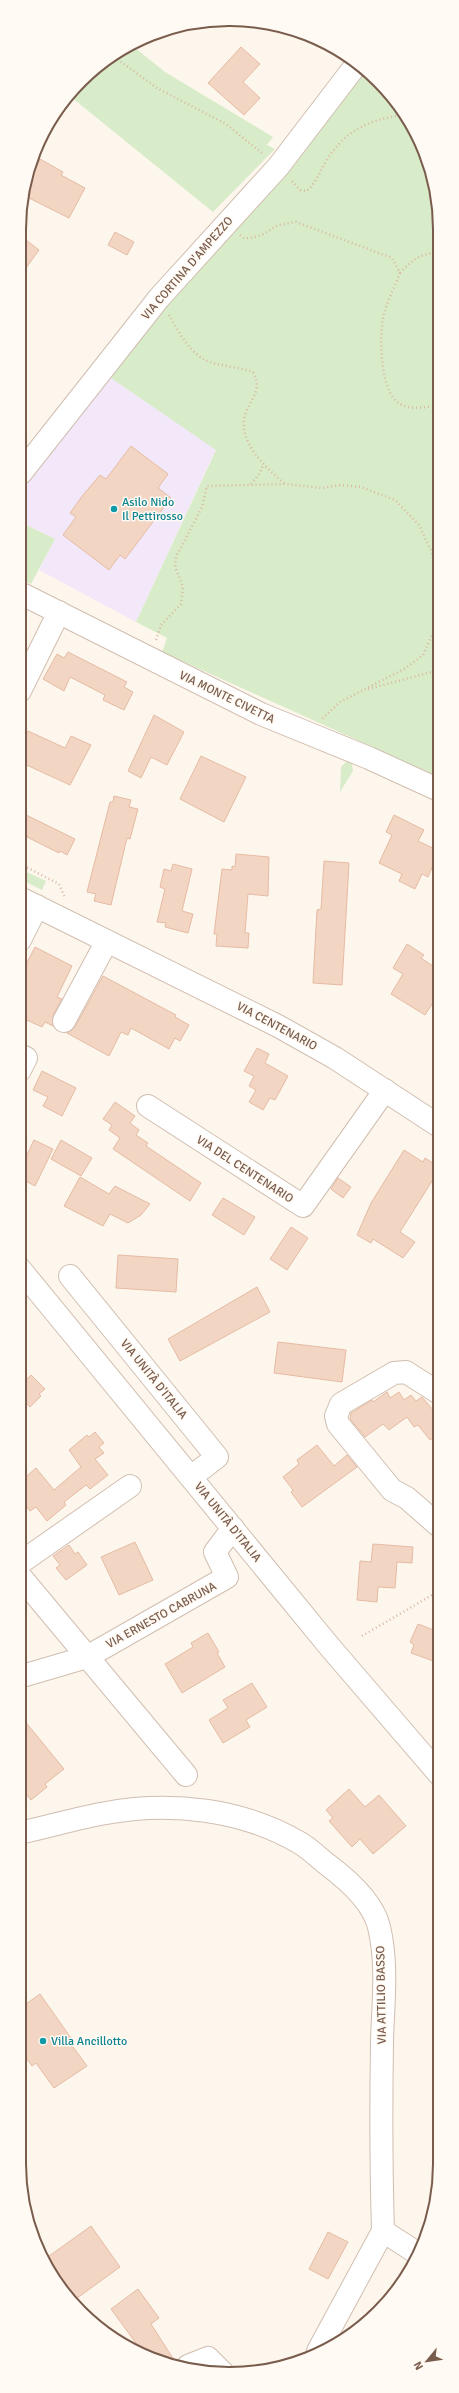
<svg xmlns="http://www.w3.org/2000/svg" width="459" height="2393" viewBox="0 0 459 2393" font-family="Signika,sans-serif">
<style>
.education{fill:#f3e8fa}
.green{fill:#d8ecc9}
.building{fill:#f3d5c3;stroke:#e6bba3}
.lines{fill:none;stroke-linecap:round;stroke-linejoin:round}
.minor-casing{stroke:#d1beb0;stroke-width:24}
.path{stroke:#d9b8a5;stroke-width:2.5;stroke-dasharray:1 3;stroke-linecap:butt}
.minor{stroke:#fff;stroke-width:22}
.culture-dot{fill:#0f9aa8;stroke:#fffaf3;stroke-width:1.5}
.labels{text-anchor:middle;stroke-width:3;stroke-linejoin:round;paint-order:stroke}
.street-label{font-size:12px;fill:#7a5c4d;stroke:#fffaf3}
.culture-label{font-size:12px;fill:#0d838f;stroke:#fffaf3;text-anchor:start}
.rim{fill:none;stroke:#7a5c4d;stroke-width:2}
</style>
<rect width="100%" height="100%" fill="#fdf6ec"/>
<path class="education" d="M108 376 216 449 136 622 39 570 55 539 20 522 21 487Z"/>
<path class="green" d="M134 47 165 72 273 137 267 145 275 149 213 212 71 97 101 63Z
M365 71 379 81 418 137 440 216 439 777 162 652 167 638 136 622 216 450 108 376 152 320 292 168Z
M20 522 55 539 31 584 20 578Z
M347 761 352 764 353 771 340 792 341 767Z
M20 869 46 881 42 890 20 879Z"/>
<path class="building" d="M241 47 260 64 243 82 260 98 244 115 208 83Z
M40 159 63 172 61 175 85 188 69 218 23 195Z
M115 232 134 242 127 255 108 245Z
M21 236 39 250 21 275Z
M131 446 168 474 158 488 171 498 125 559 120 555 109 570 63 535 76 517 70 513 83 495 100 475 106 479Z
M68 652 127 682 124 687 133 692 124 710 103 700 105 695 70 677 64 691 43 679 57 654 64 658Z
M154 715 184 732 167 765 151 757 141 778 128 771Z
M28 731 65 748 71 736 91 745 70 785 20 762V745Z
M201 756 246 777 224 822 180 799Z
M114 796 131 800 129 807 138 809 130 839 127 838 111 905 94 901 96 894 87 892 110 802H113Z
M20 812 75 839 67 855 60 851 59 853 27 837V835L20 831Z
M394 815 424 830 418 841 439 851 428 877 422 874 415 889 399 881 402 874 379 863 392 835 386 832Z
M236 854 269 857 268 896 248 894 245 933H249L248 948 216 946 217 934H214L222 869 232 870V866L235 867Z
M324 861 349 863 342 985 313 983 317 910 321 909Z
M173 864 192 869 182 911 193 914 188 933 165 927 166 923 157 922 165 889 160 887 164 869 171 871Z
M407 944 424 955 421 958 439 970V1003L434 1001 425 1015 391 994 403 974 393 968Z
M35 947 72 966 57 997 62 999 53 1015V1026L45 1022 42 1027 20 1017V976Z
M103 976 176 1015 175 1017 189 1025 180 1041 175 1038 169 1049 131 1028 128 1035 121 1032 109 1056 67 1033 75 1027Z
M257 1048 269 1054 265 1063 288 1076 275 1100 270 1098 263 1110 249 1102 256 1090 249 1086 254 1076 244 1071Z
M42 1071 76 1088 62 1116 43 1106 48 1097 33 1090Z
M115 1102 135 1116 130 1123 139 1130 136 1135 148 1143 146 1146 201 1183 190 1201 113 1149 120 1138 109 1130 112 1125 103 1119Z
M34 1140 53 1149 35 1186 20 1178V1153L26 1157Z
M61 1140 92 1158 81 1176 51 1159Z
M404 1150 423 1162 425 1158 439 1167V1170L400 1232 415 1242 403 1258 373 1239 371 1243 357 1235 371 1203Z
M80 1177 109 1194 115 1186 150 1204 141 1215 128 1223 110 1214 103 1226 64 1206Z
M338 1178 351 1187 343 1198 331 1189Z
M223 1198 255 1217 244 1235 212 1215Z
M291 1227 308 1238 287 1270 270 1259Z
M118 1255 178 1259 176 1292 116 1288Z
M257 1287 270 1312 180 1361 168 1339Z
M278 1342 346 1350 342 1382 274 1373Z
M31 1375 45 1389 39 1394 41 1396 30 1407 27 1404 20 1412V1386Z
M387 1392 390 1398 399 1392 404 1400 411 1395 416 1401 422 1397 434 1411 439 1408V1433L430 1440 418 1425 414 1427 407 1417 389 1430 383 1424 365 1437 350 1419 351 1413 372 1400 373 1402Z
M95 1432 104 1443 99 1447 104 1453 95 1459 108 1475 90 1489 86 1485 64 1502 66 1505 47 1521 36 1507 30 1511 20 1498V1482L36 1468 54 1490 81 1467 69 1450 87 1435 89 1437Z
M317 1445 334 1466 347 1455 357 1467 302 1507 291 1492 293 1490 283 1477 299 1464 297 1460Z
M135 1542 153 1580 119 1595 101 1557Z
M373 1544 413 1547 412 1563 397 1562 395 1588 378 1587 377 1602 357 1600 360 1561 371 1562Z
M69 1545 75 1554 78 1552 87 1565 66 1580 56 1568 60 1565 53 1556Z
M418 1624 439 1632V1663L411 1653 414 1645 410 1642Z
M208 1633 219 1652 217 1653 225 1667 182 1693 165 1664 193 1647 191 1643Z
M252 1683 267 1707 246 1720 250 1727 223 1743 209 1720 228 1708 223 1700Z
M19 1714 64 1769 45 1784 47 1787 31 1800 19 1785Z
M349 1789 365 1807 379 1795 406 1826 373 1854 360 1839 352 1847 329 1821 333 1818 326 1810Z
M40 1994 71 2038 68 2040 87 2066 54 2088 36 2063 32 2066 19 2048V2009Z
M91 2226 120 2267 73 2301 45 2259Z
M328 2232 348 2242 328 2279 309 2269Z
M138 2289 159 2318 151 2324 176 2363 144 2354 111 2309Z"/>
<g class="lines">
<defs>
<path id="minor" d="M21 473 159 298 278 167 356 65
M20 593 261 714 369 758 439 790
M20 691 59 612
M20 898 278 1026 335 1058 439 1126
M20 940 37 906
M64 1021 107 941
M20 1070 26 1058 20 1055
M148 1106 303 1206 385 1090
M20 1269 329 1646 439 1774
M70 1276 217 1457 191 1477
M439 1526 407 1498 392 1490 338 1424 336 1416 341 1404 394 1373 406 1372 439 1393
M20 1563 130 1486
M20 1576 186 1775
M19 1677 87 1657 227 1577 215 1552 233 1528
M19 1833C48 1827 77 1818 106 1813 170 1801 243 1809 300 1843 310 1849 319 1858 328 1865 348 1880 373 1902 379 1927 388 1964 383 2004 382 2041 381 2105 381 2167 383 2231L417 2253
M318 2351 383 2231
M188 2366 208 2358 223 2373"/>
</defs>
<use href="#minor" class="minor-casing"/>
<path class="path" d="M114 57 157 88 226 124 263 154
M292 181 300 190 307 191C316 183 319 173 325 163 344 131 367 120 403 115
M240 235 244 238H251L262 235 278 225 296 222 392 258 400 273C395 286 388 300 384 313 379 334 379 392 400 404 413 411 426 406 439 406
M400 273C411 260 422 253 440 252
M169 315C179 332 190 355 210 362 222 366 238 367 253 372 262 389 253 396 246 412 235 440 266 468 285 484
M251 484 260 473 263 465
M156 640 161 625 181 604 183 587 175 567 176 557 202 507 207 486 286 484 322 488 340 485 361 487 395 500 419 525 433 555 438 593 434 631 423 655 406 668 340 702 322 719
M368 689 439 670
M20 864 59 884 65 898
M362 1636 439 1591"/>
<use href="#minor" class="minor"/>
</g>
<g class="culture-dot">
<circle cx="114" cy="509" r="4"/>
<circle cx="43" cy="2041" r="4"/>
</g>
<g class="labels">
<g class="street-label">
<text transform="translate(187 268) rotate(-49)" y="4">VIA CORTINA D'AMPEZZO</text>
<text transform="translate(227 697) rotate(26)" y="4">VIA MONTE CIVETTA</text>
<text transform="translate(277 1026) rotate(28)" y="4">VIA CENTENARIO</text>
<text transform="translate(245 1169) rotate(33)" y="4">VIA DEL CENTENARIO</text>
<text transform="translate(154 1379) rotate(51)" y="4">VIA UNITÀ D'ITALIA</text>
<text transform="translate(228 1522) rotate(51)" y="4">VIA UNITÀ D'ITALIA</text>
<text transform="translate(161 1615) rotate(-29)" y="4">VIA ERNESTO CABRUNA</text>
<text transform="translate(381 1995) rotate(-91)" y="4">VIA ATTILIO BASSO</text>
</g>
<g class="culture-label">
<text x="122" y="506">Asilo Nido<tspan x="122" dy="14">Il Pettirosso</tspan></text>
<text x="51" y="2045">Villa Ancillotto</text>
</g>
</g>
<path d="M0 0H459V2393H0ZM229 26H230A203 203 0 0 1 433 229V2164A203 203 0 0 1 230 2367H229A203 203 0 0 1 26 2164V229A203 203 0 0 1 229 26Z" fill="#fffaf3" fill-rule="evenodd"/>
<path class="rim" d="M229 26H230A203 203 0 0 1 433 229V2164A203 203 0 0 1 230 2367H229A203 203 0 0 1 26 2164V229A203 203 0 0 1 229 26Z"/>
<g transform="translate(427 2361) rotate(241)" stroke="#fffaf3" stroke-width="3" paint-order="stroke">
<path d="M0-3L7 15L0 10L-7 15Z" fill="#7a5c4d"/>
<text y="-6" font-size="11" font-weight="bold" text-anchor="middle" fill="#7a5c4d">N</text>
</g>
</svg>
